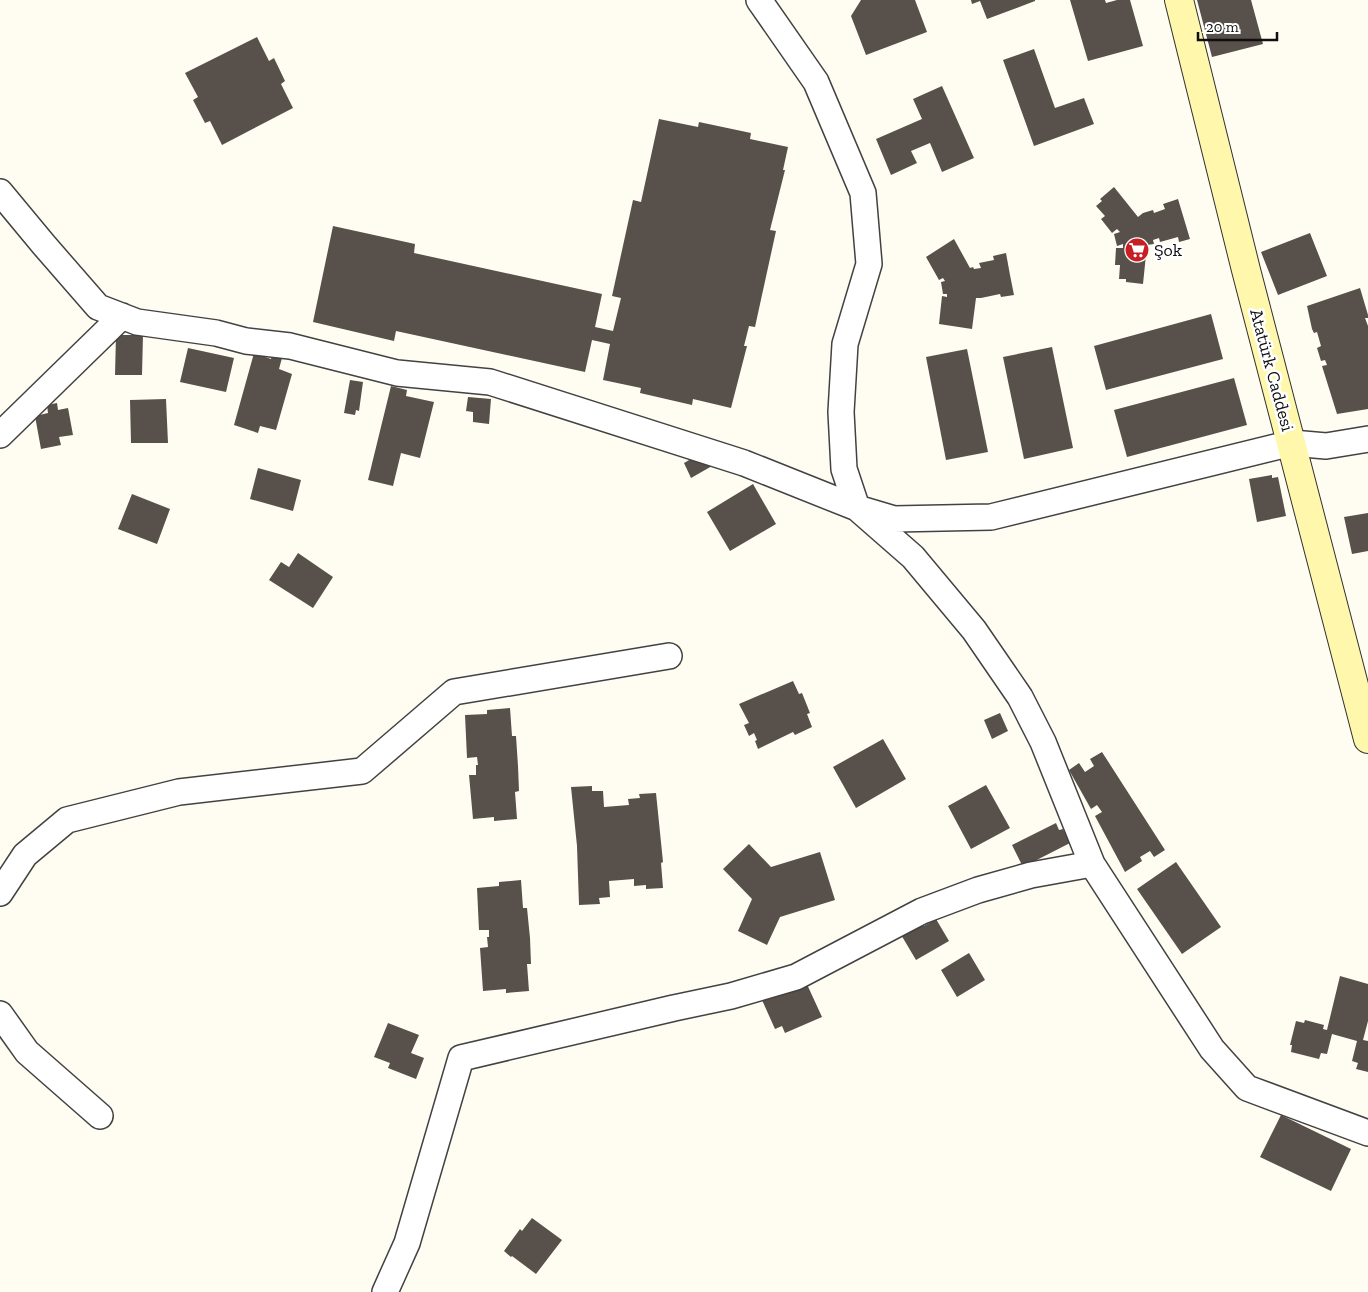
<svg xmlns="http://www.w3.org/2000/svg" width="1368" height="1292" viewBox="0 0 1368 1292" font-family="'Zilla Slab',serif">
<style>
.building{fill:#58504b}
.lines{fill:none;stroke-linecap:round;stroke-linejoin:round}
.street-casing{stroke:#424242;stroke-width:28}
.secondary-casing{stroke:#313131;stroke-width:30}
.street{stroke:#fff;stroke-width:25}
.secondary{stroke:#fff8ac;stroke-width:28}
.labels{text-anchor:middle;stroke-width:5;stroke-linejoin:round;paint-order:stroke}
.poi-label{font-size:18px;fill:#0f0f0f;stroke:#fff;text-anchor:start}
.street-label{font-size:18px;fill:#0f0f0f;stroke:#fff}
</style>
<rect width="100%" height="100%" fill="#fffdf1"/>
<path class="building" d="M861 0H915L927 32 866 55 851 16Z
M971 0H1035V1L987 19 980 1 972 4Z
M1070 0H1105L1106 3 1117 0H1130L1143 46 1088 61Z
M1197 0H1251L1263 44 1212 57Z
M257 37 269 61 274 58 285 81 281 84 293 108 222 145 210 121 205 123 193 100 198 97 185 73Z
M1034 49 1055 108 1084 98 1094 124 1034 146 1003 60Z
M942 86 974 158 942 172 930 143 911 151 917 163 891 175 876 139 922 119 913 99Z
M659 119 698 127 699 122 751 133 750 139 788 147 783 170H785L770 230 776 231 755 327 749 326 744 346H747L731 408 693 399 692 405 640 393 641 388 603 380 610 344 592 340 585 372 396 331 394 341 313 322 333 226 415 244 414 253 602 294 595 327 613 331 621 298 612 296 633 200 641 202Z
M1114 187 1138 217 1143 213 1153 210 1154 213 1165 209 1163 204 1178 199 1190 239 1179 242 1178 237 1160 242 1159 238 1153 240 1154 244 1147 245 1143 284 1126 282V279H1119L1120 265H1115L1116 248H1123V244L1117 246 1114 234 1120 232 1117 229 1112 233 1101 219 1105 216 1096 206 1102 201 1100 199Z
M1310 233 1327 276 1278 295 1261 252Z
M954 239 970 268 973 267 974 269 981 268 979 263 994 260 993 256 1006 253 1010 275 1014 295 1001 297 1000 294 981 298H976L972 329 939 324 942 296 947 297V294H943L941 282 945 281 943 278 939 280 926 257Z
M1360 288 1368 315V318H1365L1368 326V409L1337 414 1322 366 1327 365 1325 360 1321 361 1317 348 1321 346 1317 332 1314 333 1312 329 1307 306Z
M1211 314 1223 359 1106 390 1094 346Z
M116 335H143L142 375H115Z
M1052 347 1073 448 1024 459 1003 357Z
M188 348 234 358 226 392 180 382Z
M967 349 988 452 946 460 926 357Z
M254 353 271 359 272 355 282 358 279 369 292 374 276 430 260 426 258 433 234 425Z
M1234 378 1247 425 1127 457 1114 410Z
M350 380 363 382 359 411 356 410 355 415 344 413Z
M391 386 407 390 406 396 434 402 420 458 401 453 393 486 368 480Z
M468 397 491 399 489 424 473 422V412L466 411Z
M166 399 168 443H131L130 400Z
M57 403 58 410 68 408 73 435 59 437 61 445 41 449 35 416 48 413 47 405Z
M698 455 719 462 691 478 684 463Z
M258 468 301 480 293 511 250 499Z
M1272 475V478L1278 477 1286 516 1257 522 1249 479Z
M753 484 776 524 730 551 707 512Z
M132 494 170 509 157 544 118 529Z
M1368 513V551L1352 554 1344 517Z
M298 553 333 577 313 608 269 580 281 562 289 567Z
M793 681 799 694 802 693 810 713 807 714 812 727 795 735 793 732 758 749 755 741 757 740 754 733 749 736 744 725 749 723 739 704Z
M510 708 512 736H516L518 766 519 791 515 792 517 819 494 821V817L473 819 469 775H476V765H478L477 757 467 758 465 715 487 714V710Z
M1000 713 1008 731 992 739 984 720Z
M883 739 906 779 856 808 833 767Z
M1102 752 1165 850 1154 857 1150 851 1140 857 1142 861 1125 872 1095 816 1102 812 1097 805 1091 809 1069 770 1079 763 1085 772 1094 766 1090 759Z
M986 785 1010 828 971 849 948 806Z
M592 786V791H603L604 807 629 805 628 799 640 798 639 794 656 793 663 862 661 863 663 888 646 889V885L634 886V879L609 881 610 897 599 898 600 904 579 905 577 846 571 787Z
M1056 823 1059 830 1063 829 1070 843 1023 867 1012 845Z
M749 844 771 867 820 852 835 900 780 917 767 945 738 931 752 899 723 869Z
M1176 862 1221 927 1182 954 1137 889Z
M521 880 523 908H527L530 938 531 964H527L529 991 506 993V989L483 991 480 948 488 947 487 937H489V930H479L477 888 499 886V882Z
M936 919 949 941 916 960 900 933 921 921 924 926Z
M969 953 985 980 957 997 941 970Z
M1340 976 1368 984V1021L1363 1040 1368 1041V1072L1356 1069 1358 1063 1352 1061 1357 1041 1332 1034 1327 1054 1321 1053 1319 1059 1291 1052 1292 1045H1290L1296 1021 1304 1023 1305 1020 1324 1025 1323 1029 1327 1030Z
M805 980 822 1017 785 1033 782 1026 775 1029 762 1000Z
M388 1023 419 1035 411 1053 424 1058 416 1079 388 1068 390 1063 374 1057Z
M1281 1115 1351 1149 1331 1191 1260 1157Z
M532 1218 562 1240 536 1274 512 1256 511 1257 504 1251 520 1229 522 1231Z"/>
<g class="lines">
<defs>
<path id="street" d="M759 0 816 82 863 193 869 264 845 344 841 412 844 469 857 508 894 519 991 517 1292 443 1326 446 1368 439
M0 192 44 245 98 307 137 322 216 333 246 341 290 346 397 373 490 382 744 463 857 508 913 557 974 630 1020 697 1043 742 1092 864 1212 1049 1247 1088 1368 1133
M0 435 122 316
M0 893 25 855 67 820 179 792 362 771 454 692 669 656
M0 1014 27 1052 100 1116
M385 1292 407 1243 461 1058 674 1008 731 996 796 977 922 911 978 890 1031 875 1092 864"/>
<path id="secondary" d="M1179 0 1246 270 1368 739"/>
</defs>
<use href="#street" class="street-casing"/>
<use href="#secondary" class="secondary-casing"/>
<use href="#street" class="street"/>
<use href="#secondary" class="secondary"/>
</g>
<defs>
<symbol id="supermarket-disc" viewBox="-11 -11 22 22"><circle r="9.5" fill="#c71f24" stroke="#fff"/><path d="M-6-5.5h2.5l.6 2H6L4.5 2H-2.5L-4.4-4H-6ZM-1.5 3.2a1.3 1.3 0 1 0 .1 0ZM3 3.2a1.3 1.3 0 1 0 .1 0Z" fill="#fff"/></symbol>
</defs>
<g fill-rule="evenodd">
<use href="#supermarket-disc" x="1123" y="236" width="28" height="28"/>
</g>
<g class="labels">
<g class="poi-label">
<text x="1154" y="256">Şok</text>
</g>
<g class="street-label">
<text transform="translate(1272 370) rotate(75)" y="6">Atatürk Caddesi</text>
</g>
</g>
<path d="M1198 32v8h79v-8" fill="none" stroke="#0f0f0f" stroke-width="2.5"/>
<text x="1206" y="32" font-size="15" fill="#0f0f0f" stroke="#ffffff" stroke-width="4" paint-order="stroke">20 m</text>
</svg>
